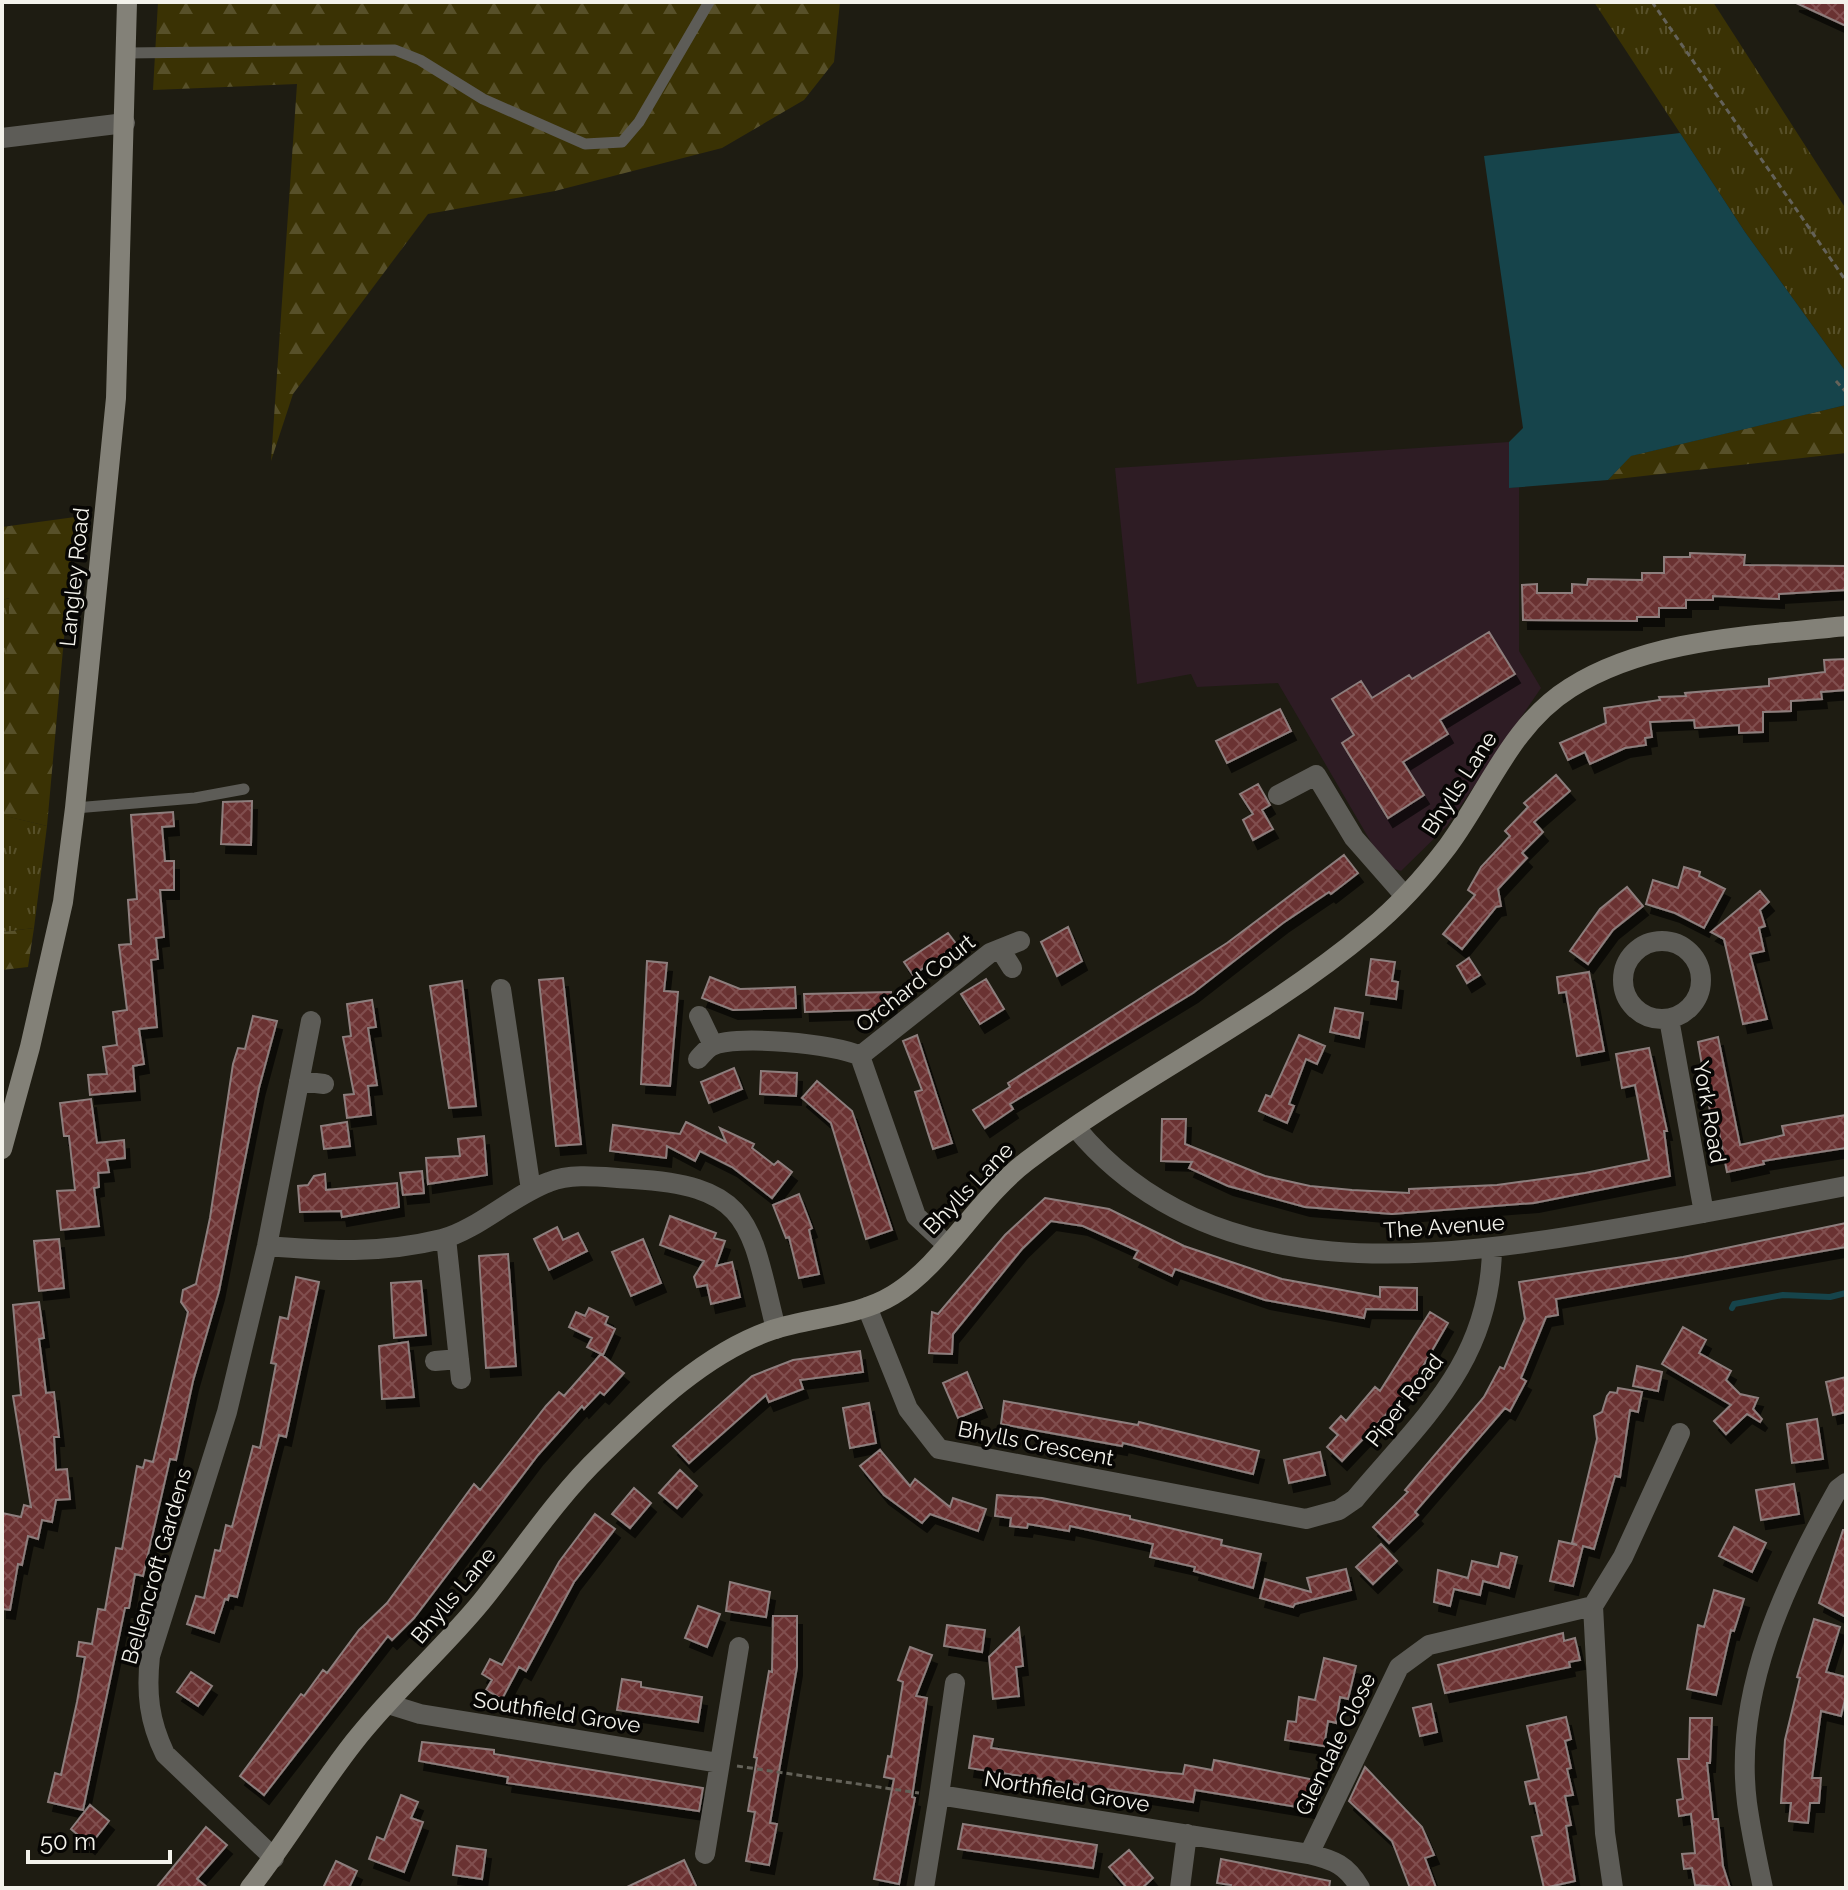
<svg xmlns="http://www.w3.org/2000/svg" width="1848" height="1890" viewBox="0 0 1848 1890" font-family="Raleway,sans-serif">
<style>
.education{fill:#2e1c24}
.forest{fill:url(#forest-firs)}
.park{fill:url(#park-tufts)}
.water{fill:#16444b}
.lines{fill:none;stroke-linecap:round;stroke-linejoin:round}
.stream{stroke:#16444b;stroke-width:6}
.building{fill:url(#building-cross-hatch);stroke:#8d7e7d;stroke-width:2;filter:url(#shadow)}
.path{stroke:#646259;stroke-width:3;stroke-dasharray:6 4;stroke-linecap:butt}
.lane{stroke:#5d5c57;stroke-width:11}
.street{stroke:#5d5c57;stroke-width:20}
.secondary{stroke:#838178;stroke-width:20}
.labels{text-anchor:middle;stroke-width:7;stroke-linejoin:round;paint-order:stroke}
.street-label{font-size:22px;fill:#f3f2eb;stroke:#070604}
</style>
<defs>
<pattern id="forest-firs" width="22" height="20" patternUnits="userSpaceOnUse" patternTransform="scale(2)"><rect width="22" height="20" fill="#3a3204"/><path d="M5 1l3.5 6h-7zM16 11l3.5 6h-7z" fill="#575029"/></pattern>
<pattern id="park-tufts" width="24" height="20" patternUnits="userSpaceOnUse" patternTransform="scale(2)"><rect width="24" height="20" fill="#3a3204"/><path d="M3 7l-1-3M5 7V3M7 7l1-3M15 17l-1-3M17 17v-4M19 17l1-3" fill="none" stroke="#575029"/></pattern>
<pattern id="building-cross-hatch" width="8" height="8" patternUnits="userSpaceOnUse" patternTransform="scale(2)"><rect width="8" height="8" fill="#6b3131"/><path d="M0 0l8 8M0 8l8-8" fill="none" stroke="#814f4f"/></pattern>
<filter id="shadow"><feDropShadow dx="5" dy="9" stdDeviation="0" flood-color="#0009"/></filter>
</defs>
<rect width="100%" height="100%" fill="#1e1c12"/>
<path class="education" d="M1509 442V488L1519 487V651L1541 688 1447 826 1401 871 1385 866 1278 683 1197 687 1191 674 1137 684 1115 468Z"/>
<path class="forest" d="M158 2H840L834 62 804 100 722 148 555 191 428 214 293 394 271 461 297 84 153 90Z
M1846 405V453L1608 480 1630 456Z
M75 517 47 826 5 816 2 811V691L9 598 2 600V527Z
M34 928 28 967 2 970V932Z"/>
<path class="park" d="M1594 2H1713L1846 209V372L1745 232Z
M10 598 4 685 2 691V600Z
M2 811 6 816 47 826 34 928 2 932Z"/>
<path class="water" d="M1680 133 1745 232 1846 372V405L1631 456 1608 480 1509 488V442L1523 428 1484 156Z"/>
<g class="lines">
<path class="stream" d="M1732 1308 1734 1304 1783 1295 1830 1297 1846 1293"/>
</g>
<path class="building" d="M1794 2H1846V26Z
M1690 553 1745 555 1744 565 1846 566V590L1779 594V599L1713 596V600H1686V608H1659V617H1637V621L1523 620 1522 585 1537 584V593H1572V584L1587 585 1588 579 1642 580V573H1664V557H1690Z
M1489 632 1515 674 1440 720 1448 734 1403 762 1424 795 1388 818 1342 743 1354 735 1332 699 1361 681 1372 698 1409 675 1412 679Z
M1846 659V690L1821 692 1822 699 1791 701V711L1763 712V732L1739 733V725L1695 728 1694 720 1650 722 1652 737 1645 738 1646 745 1625 748 1590 764 1585 752 1568 760 1560 743 1606 723 1604 708 1660 700 1659 697 1686 696 1685 693 1769 686V679L1825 672 1824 660Z
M1280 709 1291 731 1227 763 1216 741Z
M1556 775 1570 791 1534 822 1543 832 1522 853 1527 858 1498 889 1501 906 1496 907 1462 949 1443 934 1475 895 1468 890 1481 867 1510 836 1505 831 1528 807 1524 803Z
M1258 784 1270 805 1262 810 1273 829 1253 840 1243 820 1253 814 1240 794Z
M252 801 251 845 221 844 223 802Z
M173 812 174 826 162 827 165 861H174V890H160L164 937 156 938 158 959 151 960 157 1027 139 1029 144 1064 133 1066 135 1091 90 1095 88 1075 107 1074 103 1047 117 1045 113 1012 127 1010 119 945 131 944 128 900 137 899 131 815Z
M1344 855 1358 873 1331 894 1329 892 1283 923 1193 993 1010 1104 1013 1109 985 1128 973 1110 1010 1087 1008 1083 1227 943Z
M1684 867 1700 872 1699 876 1725 889 1704 928 1675 913 1646 904 1653 880 1678 888Z
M1627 887 1643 906 1613 930 1588 964 1570 951 1600 909Z
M1760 891 1769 902 1760 910 1765 926 1759 928 1764 951 1750 954 1767 1019 1743 1024 1724 939 1711 932Z
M1068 927 1082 961 1057 976 1041 942Z
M948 933 957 945 913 975 904 962Z
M1469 958 1480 975 1467 983 1457 966Z
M1371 959 1395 962 1392 981 1398 982 1396 999 1366 995Z
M647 961 667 963 664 991 678 992 670 1086 641 1084Z
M1589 972 1604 1051 1577 1056 1566 992 1559 993 1557 977Z
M710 977 740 989 795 987 796 1008 733 1010 702 998Z
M563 978 581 1144 556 1146 539 980Z
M986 979 1004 1009 980 1024 961 994Z
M462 981 476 1106 449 1108 430 986Z
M891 992 892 1009 805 1012 804 994Z
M372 1000 376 1027 368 1028 377 1085 368 1086 371 1115 347 1118 344 1095 354 1094 343 1037 351 1036 347 1004Z
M1335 1008 1363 1013 1359 1038 1330 1032Z
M253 1016 277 1021 259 1088 219 1291 193 1381 176 1460 170 1459 143 1576 135 1574 129 1608H125L83 1810 48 1802 55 1773 61 1775 77 1702 85 1657 77 1656 79 1642 92 1644 98 1609 105 1610 116 1548 122 1549 137 1466 143 1468 145 1460 153 1462 188 1312 181 1302 183 1290 196 1284 210 1218 233 1064 238 1048 245 1049Z
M917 1035 952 1143 933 1149 915 1092 922 1090 903 1041Z
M1299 1035 1325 1046 1317 1064 1306 1059 1289 1104 1294 1106 1287 1123 1259 1111 1266 1095 1271 1097Z
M1718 1037 1740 1145 1784 1135 1782 1126 1846 1115V1148L1763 1161 1764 1164 1727 1172 1717 1122 1712 1123 1698 1042Z
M1649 1048 1667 1131H1664L1670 1176 1534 1203 1392 1214 1305 1207 1228 1186 1189 1168 1192 1162 1161 1161 1162 1119H1186L1185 1144 1265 1176 1310 1186 1352 1190 1409 1193V1189L1497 1185 1585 1173 1649 1160 1635 1085 1622 1088 1616 1054Z
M734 1068 742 1089 709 1103 701 1082Z
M761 1071 797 1073 796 1096 760 1094Z
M817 1081 852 1111 892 1230 866 1239 831 1123 802 1098Z
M91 1099 97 1143 124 1140 125 1158 107 1160 109 1172 98 1173 99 1187 94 1188 99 1226 61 1230 57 1191 75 1190 69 1136H64L60 1103Z
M347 1122 350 1146 324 1149 321 1126Z
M686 1122 726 1142 720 1128 754 1144 752 1148 774 1165 778 1161 792 1172 772 1198 732 1167 700 1151 695 1161 667 1146 666 1158 610 1151 613 1125 680 1134Z
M484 1136 487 1175 428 1184 426 1158 460 1156 458 1139Z
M422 1171 424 1193 403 1195 400 1173Z
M325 1174 326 1190 397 1183 399 1207 342 1217 341 1211 300 1212 298 1186 308 1185 314 1176Z
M799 1194 812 1228 809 1230 819 1274 799 1278 789 1237 786 1238 773 1205Z
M1045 1198 1109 1209 1184 1246 1282 1279 1380 1297V1287L1417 1288V1310L1366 1309 1364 1318 1265 1300 1175 1269 1172 1276 1134 1258 1138 1251 1083 1226 1051 1221 1022 1249 953 1334 952 1354 929 1353 932 1312 938 1314 1005 1235Z
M670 1216 716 1233 714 1238 725 1241 716 1266 732 1262 740 1297 711 1304 707 1285 697 1287 694 1277 704 1261 660 1245Z
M1846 1223V1247L1556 1299 1558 1315 1546 1317 1521 1378 1526 1381 1510 1411 1505 1408 1415 1512 1418 1515 1389 1543 1373 1527 1408 1492 1405 1490 1484 1397 1500 1367 1504 1369 1525 1319 1519 1282 1683 1257Z
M557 1227 563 1240 578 1233 587 1251 549 1270 534 1239Z
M59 1239 64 1288 39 1291 34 1241Z
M643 1239 661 1283 631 1296 612 1252Z
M508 1254 516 1366 486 1368 479 1256Z
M296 1277 319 1282 286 1437 279 1435 237 1597 229 1595 228 1600 225 1599 214 1633 187 1624 196 1596 204 1598 215 1550 220 1551 226 1525 232 1527 253 1446 260 1448 276 1364 271 1363 276 1338 280 1317 288 1319Z
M421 1281 426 1335 394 1338 391 1283Z
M39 1302 44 1338 39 1339 46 1393 54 1392 59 1437H54L56 1470 67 1469 70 1499 56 1500 52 1522 42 1520 38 1539 28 1536 22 1565 18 1564 10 1610 2 1609V1513L21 1517 24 1505 31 1507 13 1396 21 1395 13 1305Z
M589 1308 608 1317 605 1324 615 1329 603 1355 587 1347 592 1338 569 1327 576 1312 585 1316Z
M1430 1312 1448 1323 1422 1368 1405 1395 1342 1461 1327 1447 1338 1435 1330 1428 1341 1416 1346 1421 1375 1387 1380 1391Z
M1683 1327 1706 1340 1699 1353 1731 1371 1726 1380 1740 1394 1758 1398 1753 1409 1762 1419 1760 1422 1747 1414 1726 1434 1714 1421 1731 1405 1662 1364Z
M408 1342 414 1397 382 1399 379 1346Z
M860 1351 863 1372 800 1380 803 1389 769 1402 766 1395 689 1463 673 1446 752 1376 793 1360Z
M601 1354 624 1373 604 1395 600 1392 584 1409 582 1406 538 1455 414 1618 392 1640 388 1636 264 1795 240 1776 301 1694 304 1696 323 1670 327 1673 359 1630 387 1603 474 1484 480 1490 546 1406 559 1392 564 1396Z
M1637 1366 1662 1372 1658 1391 1633 1386Z
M967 1372 982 1408 958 1418 943 1383Z
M1846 1377V1412L1833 1415 1826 1382Z
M1618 1388 1642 1392 1638 1412 1630 1410 1620 1477 1615 1476 1594 1549 1583 1546 1573 1586 1550 1581 1559 1541 1577 1545 1572 1543 1597 1439 1594 1416 1602 1412 1607 1396 1610 1392 1617 1393Z
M1004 1401 1138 1425 1139 1422 1259 1451 1253 1474 1123 1443 1122 1446 1001 1424Z
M869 1403 876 1443 850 1448 843 1408Z
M1817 1419 1823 1459 1792 1463 1787 1424Z
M880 1450 910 1486 915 1479 950 1507 953 1498 986 1509 978 1531 930 1514 922 1523 884 1495 860 1466Z
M1320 1452 1325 1475 1289 1483 1284 1460Z
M680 1470 697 1486 677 1508 659 1493Z
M1794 1484 1799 1514 1761 1520 1756 1490Z
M634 1488 651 1503 630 1528 612 1514Z
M997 1495 1042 1498 1130 1516V1519L1222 1540 1221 1545 1261 1554 1253 1588 1194 1571 1195 1567 1150 1557 1153 1544 1135 1540 1070 1526 1069 1531 1028 1524 1027 1528 1010 1526 1011 1518 995 1516Z
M595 1514 615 1529 574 1582 526 1671 519 1667 502 1699 486 1690 492 1680 482 1674 490 1659 502 1665 559 1562Z
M1734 1527 1766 1543 1752 1572 1719 1556Z
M1843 1530H1846V1617L1819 1603Z
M1381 1544 1397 1561 1373 1584 1356 1567Z
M1501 1553 1517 1557 1509 1588 1483 1581 1480 1595 1454 1589 1450 1606 1434 1602 1438 1570 1468 1578 1472 1561 1498 1567Z
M1346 1569 1351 1590 1295 1604 1293 1607 1260 1598 1265 1579 1311 1592 1307 1578Z
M730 1582 770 1592 766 1617 726 1611Z
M1714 1590 1744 1599 1734 1631 1731 1630 1716 1695 1687 1689 1698 1625 1704 1627Z
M698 1606 720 1614 707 1647 685 1638Z
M773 1616H797V1667L770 1823 777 1824 769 1865 746 1861 755 1812 748 1811 757 1758 754 1757 769 1671 772 1672Z
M1814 1619 1840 1627 1826 1672 1846 1677V1695L1841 1716 1821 1711 1812 1778H1821L1819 1803H1810L1808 1823 1789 1821 1791 1803H1781L1785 1740 1800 1678 1797 1677Z
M947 1625 985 1630 982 1652 944 1646Z
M1019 1628 1023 1666 1016 1667 1019 1696 993 1699 989 1657Z
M1563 1633 1564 1641 1575 1638 1580 1660 1569 1662 1570 1667 1445 1693 1438 1665Z
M910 1647 932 1655 916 1696 927 1698 912 1797 915 1798 899 1884 874 1879 894 1779 884 1777 888 1756 891 1757 903 1682 898 1680Z
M1324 1658 1356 1666 1348 1699 1340 1697 1336 1723 1328 1721 1324 1746 1285 1740 1288 1721 1296 1722 1299 1697 1315 1700Z
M191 1672 212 1686 198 1706 177 1692Z
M622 1679 641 1682V1687L702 1697 698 1722 617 1710Z
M1431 1704 1437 1732 1420 1736 1413 1708Z
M1566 1717 1571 1739 1565 1741 1571 1768 1567 1769 1573 1795 1565 1796 1571 1825 1566 1826 1575 1881 1544 1888 1532 1837 1542 1835 1535 1803 1530 1804 1525 1782 1539 1779 1527 1726Z
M1690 1718H1712L1710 1763H1707L1713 1819H1718L1723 1866 1730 1888 1695 1885 1692 1868 1684 1869 1682 1854 1695 1853 1691 1814 1679 1816 1677 1800 1683 1799 1678 1759H1689Z
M974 1736 993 1739 991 1748 1159 1772 1183 1774 1185 1765 1212 1770 1214 1760 1315 1780 1310 1809 1195 1790 1193 1802 969 1768Z
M422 1742 494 1750V1754L703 1788 699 1811 507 1783 508 1777 419 1761Z
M1365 1767 1422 1827 1434 1855 1425 1858 1436 1888H1410L1392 1841 1349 1801Z
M401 1795 418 1802 411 1818 423 1822 404 1872 369 1859 377 1837 384 1840Z
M90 1805 109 1821 90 1845 71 1829Z
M963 1824 1097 1845 1093 1868 958 1849Z
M206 1827 227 1845 197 1879 208 1888H156Z
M457 1846 486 1850 482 1879 453 1875Z
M1129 1850 1153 1878 1142 1888H1127L1109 1867Z
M1221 1859 1330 1881 1329 1888H1230L1231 1885 1217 1883Z
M684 1860 697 1888H625Z
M336 1861 357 1871 349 1888H323Z"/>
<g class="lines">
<path class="path" d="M1652 2 1846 281
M1836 381 1846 392
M737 1766 919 1793"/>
<path class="lane" d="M126 53 395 50 420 60 483 99 585 144 622 142 639 122 709 2
M75 808 195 798 244 789"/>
<path class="street" d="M2 138 125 123
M1278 795 1316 775 1354 838 1404 895
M1623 980a39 39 0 1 1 78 0a39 39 0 1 1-78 0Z
M1000 949 1012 968
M501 989 531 1190
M699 1016 713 1045
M1669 1019 1704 1213
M860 1056 990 953 1020 941
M698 1059C702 1055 707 1048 712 1046 734 1034 837 1044 860 1056L916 1216 946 1244
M299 1081 324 1084
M1076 1128C1212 1292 1439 1260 1625 1227 1699 1214 1773 1200 1846 1186
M446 1238 461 1379
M267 1246C328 1251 381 1254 442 1239 477 1230 513 1195 549 1182 574 1172 607 1178 633 1179 754 1186 750 1226 776 1329
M867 1307 908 1409 939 1449 1306 1519 1339 1510 1355 1499C1423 1418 1490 1362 1492 1249
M435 1361 459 1359
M955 1683 939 1795 1309 1854C1334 1860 1347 1865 1360 1888
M388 1704 420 1714 719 1763
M705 1854 739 1647
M1309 1854 1399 1667 1429 1645 1593 1606
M274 1858 165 1754C149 1721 146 1693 150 1656L227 1412 267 1246 311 1021
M924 1888 939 1795
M1180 1888 1187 1834
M1613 1888 1605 1833 1593 1606 1623 1557 1680 1433
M1763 1888C1757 1860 1751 1832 1747 1803 1733 1692 1785 1583 1838 1489L1846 1483"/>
<path class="secondary" d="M2 1149 30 1047 63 902 75 808 116 398 127 2
M250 1888C287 1841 317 1789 354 1742 393 1692 442 1650 482 1601 522 1551 556 1498 602 1454 650 1407 707 1352 772 1330 811 1317 857 1317 893 1295 943 1265 978 1198 1027 1161 1136 1078 1263 1019 1369 930 1397 907 1426 875 1448 846 1488 792 1511 725 1570 688 1649 638 1755 636 1846 626"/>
</g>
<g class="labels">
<g class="street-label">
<text transform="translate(74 577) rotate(-84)" y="8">Langley Road</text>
<text transform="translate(1459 783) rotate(-57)" y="8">Bhylls Lane</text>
<text transform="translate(915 983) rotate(-38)" y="8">Orchard Court</text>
<text transform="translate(1710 1112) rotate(80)" y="8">York Road</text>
<text transform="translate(968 1188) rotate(-46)" y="8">Bhylls Lane</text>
<text transform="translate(1444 1226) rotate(-4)" y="8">The Avenue</text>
<text transform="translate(1404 1400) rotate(-52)" y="8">Piper Road</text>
<text transform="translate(1036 1443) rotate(11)" y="8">Bhylls Crescent</text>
<text transform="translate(156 1566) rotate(-74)" y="8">Bellencroft Gardens</text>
<text transform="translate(453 1595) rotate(-50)" y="8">Bhylls Lane</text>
<text transform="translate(557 1712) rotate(9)" y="8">Southfield Grove</text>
<text transform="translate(1335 1744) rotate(-64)" y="8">Glendale Close</text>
<text transform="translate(1067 1791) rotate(9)" y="8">Northfield Grove</text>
</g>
</g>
<rect width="1848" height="1890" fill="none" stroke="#f3f2eb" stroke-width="8"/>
<path d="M28 1850v12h142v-12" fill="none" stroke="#f3f2eb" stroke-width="4"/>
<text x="40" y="1850" font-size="24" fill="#f3f2eb" stroke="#070604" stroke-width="6" paint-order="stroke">50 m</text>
</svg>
